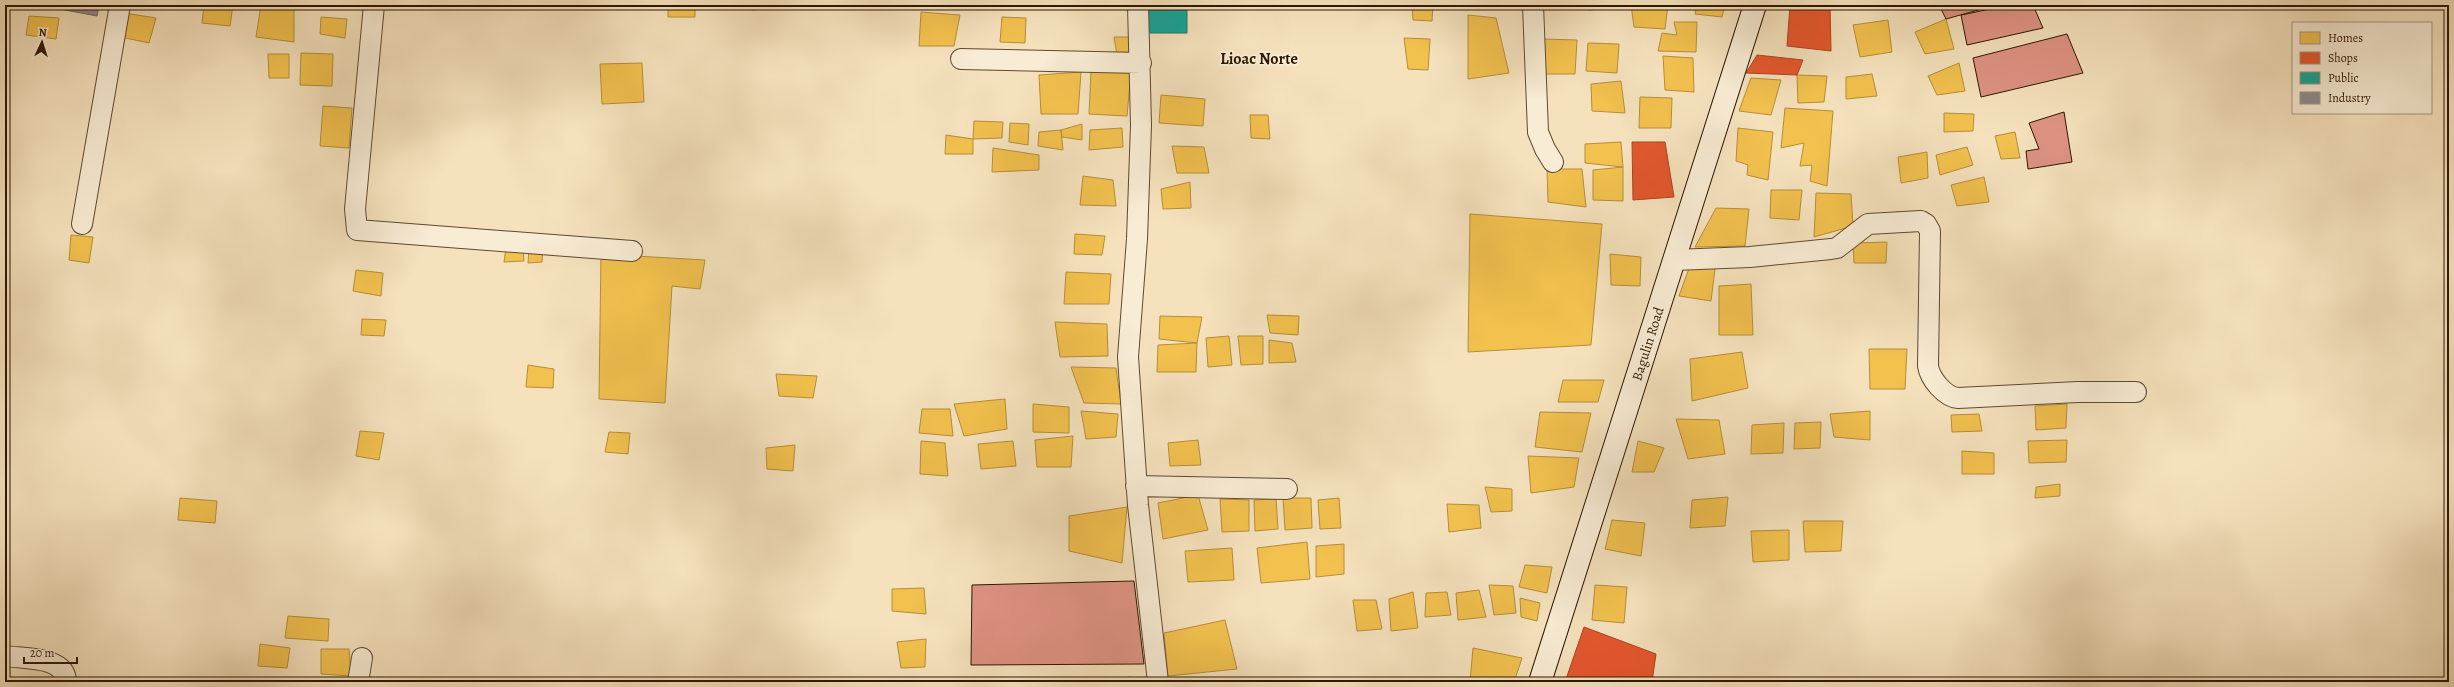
<svg xmlns="http://www.w3.org/2000/svg" width="2454" height="687" viewBox="0 0 2454 687" font-family="Alegreya,serif">
<style>
.homes{fill:#f2c14e;stroke:#b78e37}
.shops{fill:#e4572e;stroke:#ad4420}
.public{fill:#17a398;stroke:#1e796a}
.industry{fill:#8d8d92;stroke:#706966}
.building{fill:#df9384;stroke:#2d1600}
.lines{fill:none;stroke-linecap:round;stroke-linejoin:round}
.minor-casing{stroke:#5f492f;stroke-width:22}
.secondary-casing{stroke:#2d1600;stroke-width:24}
.minor{stroke:#f8ecd4;stroke-width:20}
.secondary{stroke:#f8ecd4;stroke-width:22}
.labels{text-anchor:middle;stroke-width:4;stroke-linejoin:round;paint-order:stroke}
.street-label{font-size:14px;fill:#2d1600;stroke:#f8ecd4}
.quarter-label{font-size:16px;font-weight:bold;fill:#2d1600;stroke:#f8ecd4}
</style>
<rect width="100%" height="100%" fill="#f5e2bd"/>
<filter id="stains"><feTurbulence type="fractalNoise" baseFrequency=".005" numOctaves="4"/><feColorMatrix values="0 0 0 0 .2 0 0 0 0 .09 0 0 0 0 .02 0 0 0 .5 -.17"/></filter>
<radialGradient id="worn" r=".72"><stop offset=".6" stop-color="#630" stop-opacity="0"/><stop offset="1" stop-color="#630" stop-opacity=".3"/></radialGradient>
<path class="homes" d="M204 5H233L230 26 202 23Z
M261 5 294 6V42L256 37Z
M668 5H695V17H668Z
M724 5H756V10L724 7Z
M951 5H1004V7Z
M1104 5H1129V8L1104 9Z
M1412 5H1433L1432 21 1413 20Z
M1588 5H1618L1619 8 1588 10Z
M1631 5H1668L1665 29 1634 27Z
M1697 5H1725L1722 17 1695 14Z
M921 12 960 15 954 46H919Z
M124 13 156 18 149 43 121 37Z
M1468 15 1496 18 1509 73 1468 79Z
M29 16 59 18 56 39 26 35Z
M321 17 347 19 345 38 320 34Z
M1002 17 1026 18 1025 43 1000 42Z
M1946 19 1954 49 1925 54 1915 32Z
M1888 20 1892 52 1860 57 1853 25Z
M1674 22H1697L1696 52 1658 51 1662 33 1677 35Z
M1114 37H1131V55H1117Z
M1404 38 1430 39 1428 70 1408 69Z
M1544 39 1577 40 1575 74H1542Z
M1588 43 1619 44 1617 73 1586 71Z
M301 53 333 54 332 86 300 85Z
M268 54H289V78H269Z
M1663 56 1693 58 1694 92 1665 90Z
M642 63 644 102 602 104 600 64Z
M1959 63 1965 91 1937 95 1928 76Z
M1131 71 1127 116 1089 114 1091 72Z
M1081 72 1078 114H1041L1039 75Z
M1872 74 1877 96 1846 99V77Z
M1797 75 1827 76 1824 102 1798 103Z
M1751 78 1781 80 1771 115 1739 111Z
M1621 81 1625 113 1592 111 1591 84Z
M1161 95 1205 99 1203 126 1159 123Z
M1640 97 1672 98 1671 128H1639Z
M323 106 352 108 349 148 320 146Z
M1785 108 1833 111 1827 186 1810 181 1812 165 1800 166 1804 143 1781 148Z
M1944 113 1974 114 1973 131 1944 132Z
M1250 115H1268L1270 139 1251 138Z
M974 121 1003 122 1002 138 973 139Z
M1010 123 1029 124 1028 145 1009 142Z
M1082 124V140L1062 137 1061 130Z
M1122 128 1123 147 1089 150 1090 130Z
M1738 128 1773 132 1768 180 1747 175 1748 165 1736 161Z
M1061 130 1063 150 1038 146 1039 132Z
M2015 132 2020 158 2001 159 1995 136Z
M946 135 973 139V154H945Z
M1621 142 1623 167 1585 163V144Z
M1172 146 1204 147 1209 173H1177Z
M1967 147 1973 165 1940 175 1936 155Z
M993 148 1039 155V170L992 172Z
M1927 152 1928 178 1901 183 1898 157Z
M1623 167V201L1593 200V170Z
M1547 169H1582L1586 207 1548 202Z
M1083 176 1113 180 1116 206 1080 205Z
M1984 177 1989 202 1957 206 1951 185Z
M1190 182 1191 208 1163 209 1161 189Z
M1771 190H1802L1799 220 1770 218Z
M1816 193 1851 194 1853 226 1814 237Z
M1716 208 1749 209 1745 246 1695 247Z
M1470 214 1602 224 1591 345 1468 352Z
M1075 234 1105 236 1102 255 1074 254Z
M71 235 93 237 89 263 69 260Z
M1887 242 1886 263H1854L1853 243Z
M523 245 524 261 504 262 506 247Z
M529 247 543 248 542 262 528 263Z
M601 254 705 260 700 289 672 286 665 403 599 399Z
M1610 254 1641 257 1640 286 1611 285Z
M1692 260 1716 261 1711 301 1679 296Z
M356 270 383 273 381 296 353 291Z
M1066 272 1111 274 1109 304H1064Z
M1751 284 1753 335H1719V286Z
M1267 315 1299 316 1298 335 1270 333Z
M1160 316 1202 317 1197 343 1159 339Z
M362 319 386 320 384 336 361 335Z
M1055 322 1107 324 1108 356 1060 357Z
M1229 336 1232 365 1208 367 1206 338Z
M1238 336H1263V364L1241 365Z
M1269 340 1292 343 1296 362 1269 363Z
M1197 343 1196 372H1157L1158 345Z
M1869 349H1907L1905 389H1870Z
M1742 352 1748 388 1692 401 1690 359Z
M528 365 554 369 553 388 526 387Z
M1071 367 1116 368 1121 404 1084 403Z
M776 374 817 376 813 398 779 396Z
M1563 380H1604L1598 402H1558Z
M1005 399 1007 429 964 436 954 404Z
M1033 404 1069 407V433L1033 432Z
M2067 404 2066 428 2036 430 2035 406Z
M922 409H950L953 436 919 433Z
M1081 411 1118 414 1116 437 1086 439Z
M1870 411V440L1834 437 1830 414Z
M1540 412 1591 413 1582 452 1535 447Z
M1979 414 1982 431 1952 432 1951 415Z
M1676 419 1719 420 1725 454 1688 459Z
M1821 422 1820 448 1794 449 1795 423Z
M1784 423 1783 453 1751 454 1752 425Z
M360 431 384 433 379 460 356 456Z
M609 432 630 433 628 454 605 452Z
M1073 436 1071 467H1037L1035 440Z
M1198 440 1201 465 1170 466 1168 443Z
M2067 440 2066 462 2029 463 2028 441Z
M921 441 945 443 948 476 920 474Z
M1013 441 1016 466 981 469 978 444Z
M1638 441 1664 448 1654 472H1632Z
M795 445 793 471 767 469 766 448Z
M1962 451 1994 453V474H1962Z
M1528 456 1579 458 1574 487 1531 493Z
M2060 484V496L2035 498 2036 487Z
M1485 487 1512 489V511L1491 512Z
M1198 495 1208 530 1163 539 1158 503Z
M1728 497 1725 526 1690 528 1692 500Z
M180 498 217 501 215 523 178 520Z
M1283 498H1311L1312 528 1285 530Z
M1339 498 1341 528 1320 529 1318 500Z
M1220 499 1249 500V531L1222 532Z
M1276 499 1278 529 1255 531 1254 500Z
M1447 504 1479 505 1481 528 1449 532Z
M1127 507 1122 563 1069 551V516Z
M1612 520 1645 523 1641 556 1605 549Z
M1803 521H1843L1841 551 1805 552Z
M1789 530V560L1753 562 1751 531Z
M1307 542 1310 579 1261 583 1257 548Z
M1344 544V574L1316 577V546Z
M1232 548 1234 580 1188 582 1185 551Z
M1525 565 1552 567 1547 593 1519 587Z
M1489 585 1513 586 1516 613 1494 615Z
M1595 585 1627 587 1624 623 1592 620Z
M924 588 926 614 892 611V589Z
M1479 590 1486 617 1458 620 1456 593Z
M1413 592 1418 628 1391 631 1389 599Z
M1447 592 1451 615 1425 617 1426 593Z
M1520 598 1540 603 1537 621 1521 617Z
M1353 600H1376L1382 629 1357 631Z
M288 616 329 619 328 641 285 638Z
M1225 620 1237 669 1168 676 1164 633Z
M926 639 925 667 901 668 897 642Z
M260 644 290 648 287 668 258 666Z
M1473 648 1522 658 1514 682H1470Z
M321 649H349L351 676 321 674Z
M1131 677 1130 682H1094Z"/>
<path class="shops" d="M1790 5H1830L1831 51 1787 46Z
M1757 55 1803 60 1797 75 1746 73Z
M1632 142H1665L1674 197 1633 200Z
M1584 627 1656 654 1652 682H1565Z"/>
<path class="public" d="M1147 5H1187V33H1147Z"/>
<path class="industry" d="M39 5H99L97 16Z"/>
<path class="building" d="M1939 5H1981L1982 9 1946 19Z
M2010 5H2033L2043 28 1967 45 1961 15Z
M2067 34 2083 73 1981 97 1973 58Z
M2064 112 2072 162 2028 169 2026 151 2039 149 2029 123Z
M1134 581 1144 664 971 665 972 585Z"/>
<g class="lines">
<defs>
<path id="minor" d="M374 5 355 209 357 230 632 251
M1138 5 1141 125 1137 239 1128 357 1138 505 1158 682
M1533 5 1538 132 1545 149 1553 162
M961 59 1141 63
M82 224 120 5
M1674 260 1750 257 1831 249 1837 248 1868 224 1921 221 1926 224 1930 231 1928 366C1930 379 1945 397 1958 398L2078 392H2136
M1136 486 1287 489
M5 656C24 659 66 656 66 682
M358 682 362 658"/>
<g id="secondary">
<path id="s1" d="M1540 682 1755 5"/>
</g>
</defs>
<use href="#minor" class="minor-casing"/>
<use href="#secondary" class="secondary-casing"/>
<use href="#minor" class="minor"/>
<use href="#secondary" class="secondary"/>
</g>
<g class="labels">
<g class="street-label">
<text dy="5" stroke="none"><textPath href="#s1" startOffset="355">Bagulin Road</textPath></text>
</g>
<g class="quarter-label">
<text x="1259" y="64">Lioac Norte</text>
</g>
</g>
<rect width="2454" height="687" fill="none" stroke="#f5e2bd" stroke-width="20"/>
<rect x="6" y="6" width="2442" height="675" fill="none" stroke="#2d1600" stroke-width="2"/>
<rect x="10" y="10" width="2434" height="667" fill="none" stroke="#2d1600"/>
<rect x="2292" y="22" width="140" height="92" fill="#f8ecd4" stroke="#a7967f"/>
<rect x="2300" y="32" width="20" height="12" fill="#f2c14e" stroke="#a7967f"/>
<text x="2328" y="42" font-size="12" fill="#2d1600">Homes</text>
<rect x="2300" y="52" width="20" height="12" fill="#e4572e" stroke="#a7967f"/>
<text x="2328" y="62" font-size="12" fill="#2d1600">Shops</text>
<rect x="2300" y="72" width="20" height="12" fill="#17a398" stroke="#a7967f"/>
<text x="2328" y="82" font-size="12" fill="#2d1600">Public</text>
<rect x="2300" y="92" width="20" height="12" fill="#8d8d92" stroke="#a7967f"/>
<text x="2328" y="102" font-size="12" fill="#2d1600">Industry</text>
<g transform="translate(42 42) rotate(4)" stroke="#f8ecd4" stroke-width="3" paint-order="stroke">
<path d="M0-3L7 15L0 10L-7 15Z" fill="#2d1600"/>
<text y="-6" font-size="11" font-weight="bold" text-anchor="middle" fill="#2d1600">N</text>
</g>
<path d="M24 657v6h53v-6" fill="none" stroke="#2d1600" stroke-width="2"/>
<text x="30" y="657" font-size="12" fill="#2d1600" stroke="#f8ecd4" stroke-width="3" paint-order="stroke">20 m</text>
<rect width="100%" height="100%" filter="url(#stains)"/>
<rect width="100%" height="100%" fill="url(#worn)"/>
</svg>
